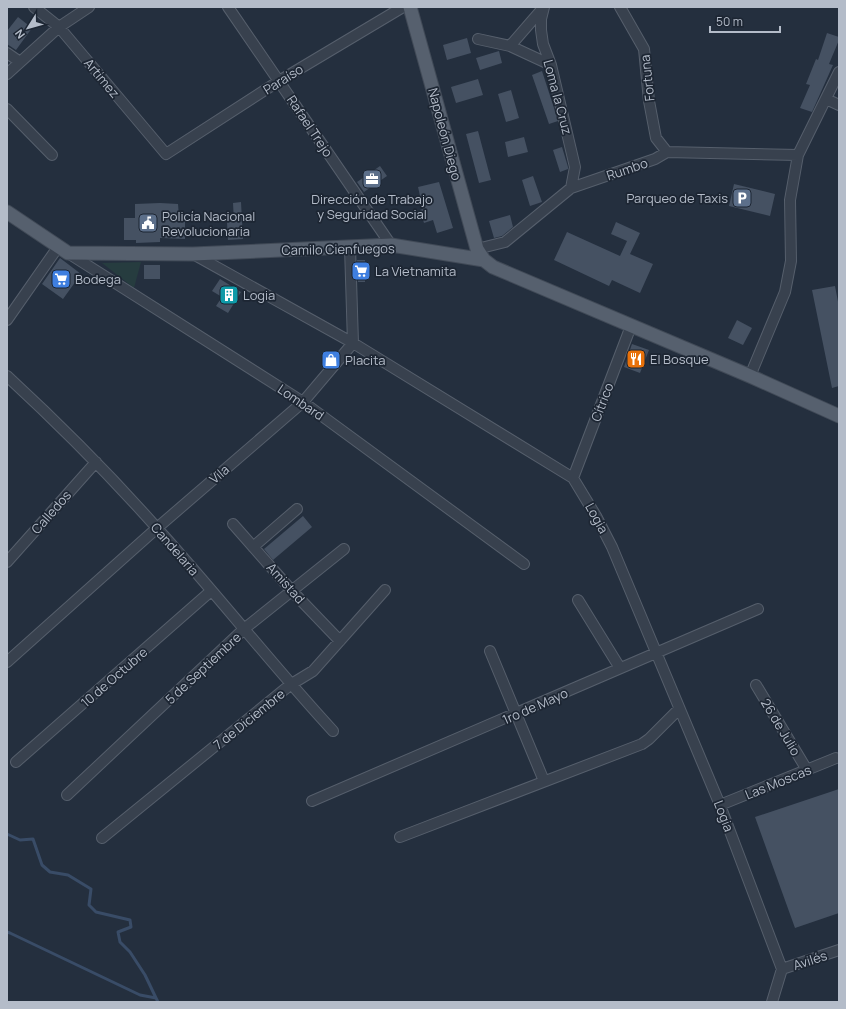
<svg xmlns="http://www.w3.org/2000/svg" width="846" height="1009" viewBox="0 0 846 1009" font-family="Manrope,sans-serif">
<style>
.green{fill:#263c3f}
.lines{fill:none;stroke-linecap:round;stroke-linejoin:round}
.stream{stroke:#394c67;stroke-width:3}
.building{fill:#455162}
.minor-casing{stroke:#565f6c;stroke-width:12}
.major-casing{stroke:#414a57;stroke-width:15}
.minor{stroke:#38414e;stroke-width:10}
.major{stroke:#56606e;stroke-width:13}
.labels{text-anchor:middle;stroke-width:3.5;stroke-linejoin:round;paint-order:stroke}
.street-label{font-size:13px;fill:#b4bcc9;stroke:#1d2633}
.poi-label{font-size:13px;fill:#b4bcc9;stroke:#1d2633;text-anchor:start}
</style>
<rect width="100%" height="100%" fill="#242f3e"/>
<path class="green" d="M141 262 134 288 102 263Z"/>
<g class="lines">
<path class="stream" d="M7 834 20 840 33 839 42 865 50 872 68 875 91 889 89 905 96 912 130 920 131 927 118 932 120 942 130 952 145 975 156 998
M7 932 10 933 140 995 156 998 158 1002"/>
</g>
<path class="building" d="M18 17 32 28 16 50 7 44V31Z
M827 33 839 37V40L829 64 833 65 812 112 800 108 810 85 806 84 816 59 818 60Z
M467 38 471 53 447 60 443 45Z
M499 51 502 63 480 70 476 58Z
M542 71 554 108 558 121 549 124 532 75Z
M478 79 483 95 456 103 451 87Z
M511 90 519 118 506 122 498 94Z
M478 131 491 180 479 183 466 134Z
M524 137 528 152 508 157 505 142Z
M562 147 568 167V169L560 172 553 150Z
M380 166 387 176 364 192 357 182Z
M533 176 542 202 530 206 522 180Z
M439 182 453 228 437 233 433 220 424 223 420 210 423 209 418 187Z
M734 184 775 194 770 216 729 206Z
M241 202 243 239 228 240 227 222H234L233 203Z
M160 203 178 204 179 216 185 217V239L160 238V242L136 243V240H124V218H135V204Z
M510 215 513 227 502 236 494 238 489 221Z
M616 222 640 233 630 254 653 264 640 293 612 280 609 286 554 260 567 232 620 256 627 241 611 234Z
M60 258 81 274 63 299 42 284Z
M357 260H365V282H358Z
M144 265H160V279H144Z
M220 279 241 292 228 313 216 306 222 297 212 291Z
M835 286 839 307V386L832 388 812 290Z
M737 320 752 328 743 345 728 338Z
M632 344 649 350 640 373 624 367Z
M303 516 312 527 273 560 264 549Z
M839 789V913L795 928 755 817Z"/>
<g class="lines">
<defs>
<path id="minor" d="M34 7 59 27 166 154 279 81 403 7
M228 7 391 245
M544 7 541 19V30L543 44 551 65 575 167 571 188
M620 7 644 49 649 101 656 138 667 152
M478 39 510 46 551 65
M510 46 543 8
M7 53 20 62
M7 74 59 27 89 7
M826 99 839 105
M7 109 52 155
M477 249 505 242 571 188 655 159 667 152 798 155
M68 253 303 402 524 564
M193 254 353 343 573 478 596 516 612 547 720 805 782 969
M7 320 58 247
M7 376C59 424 109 474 156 527 217 594 272 665 333 731
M750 376 785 292 791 261 790 200 798 155 839 72
M573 478 631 326
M233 524 292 591 340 641
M253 547 297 509
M7 562 96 462
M578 600 620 668
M490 651 544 781
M7 662 157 528 303 402 353 343 350 247
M756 685 807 770
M16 762 211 591
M67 795 244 629 344 549
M312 801 758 609
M720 805 836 758
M400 837 642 744 649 739 679 709
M102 838 290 685 313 671 385 590
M782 969 839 950
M772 1002 782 969"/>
<path id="major" d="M410 7 477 249 484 260
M7 212 68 253 193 254 391 245 484 260 493 267 750 376 839 416"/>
</defs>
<use href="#minor" class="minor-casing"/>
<use href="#major" class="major-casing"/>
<use href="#minor" class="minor"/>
<use href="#major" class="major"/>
</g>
<defs>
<symbol id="office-square" viewBox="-11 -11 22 22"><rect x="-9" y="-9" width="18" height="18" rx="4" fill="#5c6f8a" stroke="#1d2633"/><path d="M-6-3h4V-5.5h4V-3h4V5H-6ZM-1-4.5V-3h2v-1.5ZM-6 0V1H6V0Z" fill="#fff"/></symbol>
<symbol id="parking-square" viewBox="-11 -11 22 22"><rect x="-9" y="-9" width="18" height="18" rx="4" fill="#5c6f8a" stroke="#1d2633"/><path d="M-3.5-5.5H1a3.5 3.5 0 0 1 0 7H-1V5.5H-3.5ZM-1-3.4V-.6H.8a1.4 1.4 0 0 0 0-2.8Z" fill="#fff"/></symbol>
<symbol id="civic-square" viewBox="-11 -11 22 22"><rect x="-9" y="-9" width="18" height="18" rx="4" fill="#5c6f8a" stroke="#1d2633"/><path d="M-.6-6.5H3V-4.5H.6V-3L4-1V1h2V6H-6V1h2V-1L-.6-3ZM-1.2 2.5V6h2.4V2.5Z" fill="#fff"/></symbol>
<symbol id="supermarket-square" viewBox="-11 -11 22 22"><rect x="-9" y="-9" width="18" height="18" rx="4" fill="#3f7fe0" stroke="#1d2633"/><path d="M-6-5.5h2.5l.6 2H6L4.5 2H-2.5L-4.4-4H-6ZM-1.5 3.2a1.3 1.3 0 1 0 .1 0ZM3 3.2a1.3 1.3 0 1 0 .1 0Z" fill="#fff"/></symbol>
<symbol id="building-square" viewBox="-11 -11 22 22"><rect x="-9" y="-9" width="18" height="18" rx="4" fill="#0f9aa8" stroke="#1d2633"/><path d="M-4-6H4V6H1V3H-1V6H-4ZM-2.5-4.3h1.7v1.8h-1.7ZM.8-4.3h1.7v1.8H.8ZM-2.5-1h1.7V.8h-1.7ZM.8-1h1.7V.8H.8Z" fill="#fff"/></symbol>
<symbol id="restaurant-square" viewBox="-11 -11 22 22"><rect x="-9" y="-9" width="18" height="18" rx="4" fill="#e8710a" stroke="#1d2633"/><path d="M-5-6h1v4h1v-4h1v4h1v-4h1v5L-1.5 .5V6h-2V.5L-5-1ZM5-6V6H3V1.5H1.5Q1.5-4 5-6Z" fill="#fff"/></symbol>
<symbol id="shop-square" viewBox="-11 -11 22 22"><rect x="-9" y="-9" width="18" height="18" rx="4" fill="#3f7fe0" stroke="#1d2633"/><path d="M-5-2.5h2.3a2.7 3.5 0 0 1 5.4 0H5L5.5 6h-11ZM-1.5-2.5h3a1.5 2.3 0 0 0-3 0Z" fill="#fff"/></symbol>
</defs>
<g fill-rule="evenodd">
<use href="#office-square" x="361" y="168" width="22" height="22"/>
<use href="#parking-square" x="731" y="187" width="22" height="22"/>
<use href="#civic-square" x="137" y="212" width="22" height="22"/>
<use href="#supermarket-square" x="350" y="260" width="22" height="22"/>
<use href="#supermarket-square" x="50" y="268" width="22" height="22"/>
<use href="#building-square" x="218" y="284" width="22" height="22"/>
<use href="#restaurant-square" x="625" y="348" width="22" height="22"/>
<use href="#shop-square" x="320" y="349" width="22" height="22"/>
</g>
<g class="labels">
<g class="street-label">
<text transform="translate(102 78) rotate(50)" y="5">Artímez</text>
<text transform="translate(647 78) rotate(-96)" y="5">Fortuna</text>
<text transform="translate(283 79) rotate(-32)" y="5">Paraíso</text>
<text transform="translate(558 97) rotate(75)" y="5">Loma la Cruz</text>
<text transform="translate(310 126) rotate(56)" y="5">Rafael Trejo</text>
<text transform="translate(445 134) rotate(75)" y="5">Napoleón Diego</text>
<text transform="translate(627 169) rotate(-19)" y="5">Rumbo</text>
<text transform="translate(338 249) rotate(-1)" y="5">Camilo Cienfuegos</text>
<text transform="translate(301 402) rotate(34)" y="5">Lombard</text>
<text transform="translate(602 402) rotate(-69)" y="5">Cítrico</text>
<text transform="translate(219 474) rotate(-41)" y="5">Vila</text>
<text transform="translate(51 512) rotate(-49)" y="5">Calledos</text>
<text transform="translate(597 518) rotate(61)" y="5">Logia</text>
<text transform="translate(175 549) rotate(49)" y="5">Candelaria</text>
<text transform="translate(286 583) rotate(48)" y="5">Amistad</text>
<text transform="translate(203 668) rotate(-43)" y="5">5 de Septiembre</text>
<text transform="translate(114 677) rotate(-41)" y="5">10 de Octubre</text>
<text transform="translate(535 706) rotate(-24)" y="5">1ro de Mayo</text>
<text transform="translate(249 719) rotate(-39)" y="5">7 de Diciembre</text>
<text transform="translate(781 727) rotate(59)" y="5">26 de Julio</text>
<text transform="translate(778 782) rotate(-22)" y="5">Las Moscas</text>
<text transform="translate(724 816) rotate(69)" y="5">Logia</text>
<text transform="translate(810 960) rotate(-18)" y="5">Avilés</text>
</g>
<g class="poi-label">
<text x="728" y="203" text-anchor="end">Parqueo de Taxis</text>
<text x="372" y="204" text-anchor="middle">Dirección de Trabajo<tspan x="372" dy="15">y Seguridad Social</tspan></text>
<text x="162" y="221">Policía Nacional<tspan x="162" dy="15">Revolucionaria</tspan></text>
<text x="375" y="276">La Vietnamita</text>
<text x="75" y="284">Bodega</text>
<text x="243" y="300">Logia</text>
<text x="650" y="364">El Bosque</text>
<text x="345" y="365">Placita</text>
</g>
</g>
<rect width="846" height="1009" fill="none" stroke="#b4bcc9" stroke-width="16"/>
<g transform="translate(28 28) rotate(233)" stroke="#1d2633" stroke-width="3" paint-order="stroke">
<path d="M0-3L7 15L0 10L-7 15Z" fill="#b4bcc9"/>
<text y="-6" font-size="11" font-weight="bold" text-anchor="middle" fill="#b4bcc9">N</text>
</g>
<path d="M710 26v6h70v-6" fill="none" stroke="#b4bcc9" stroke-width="2"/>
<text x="716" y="26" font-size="12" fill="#b4bcc9" stroke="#1d2633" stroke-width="3" paint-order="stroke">50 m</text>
</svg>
